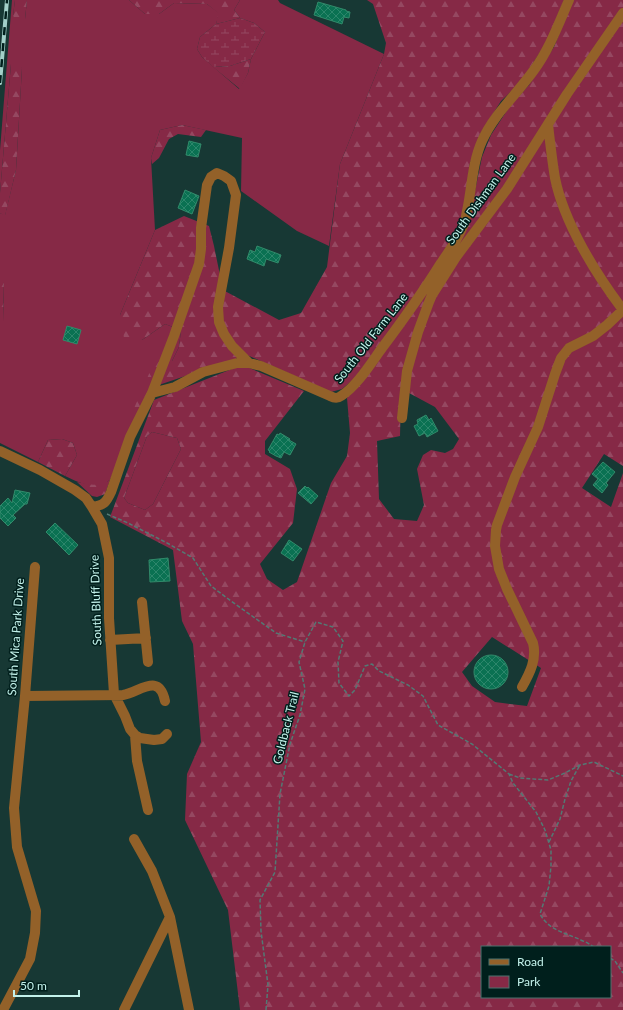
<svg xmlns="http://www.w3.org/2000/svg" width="623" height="1010" viewBox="0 0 623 1010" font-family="Lato,sans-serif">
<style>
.green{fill:#862946}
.forest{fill:url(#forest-firs);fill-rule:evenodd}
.wetland{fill:url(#wetland-marsh)}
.building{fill:url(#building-cross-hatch);stroke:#318a6a}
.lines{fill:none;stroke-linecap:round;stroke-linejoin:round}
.path{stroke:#537974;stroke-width:1.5;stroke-dasharray:4 2;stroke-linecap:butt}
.minor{stroke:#936129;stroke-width:10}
.rail-casing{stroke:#a3d0c9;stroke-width:4}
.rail{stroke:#001f1c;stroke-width:2.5;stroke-dasharray:8;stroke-linecap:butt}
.labels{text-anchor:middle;stroke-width:3;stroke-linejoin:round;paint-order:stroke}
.street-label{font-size:12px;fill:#c3f2eb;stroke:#001f1c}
</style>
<defs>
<pattern id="forest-firs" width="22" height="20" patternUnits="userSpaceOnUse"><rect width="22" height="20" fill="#862946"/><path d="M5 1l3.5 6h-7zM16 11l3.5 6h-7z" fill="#954861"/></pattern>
<pattern id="wetland-marsh" width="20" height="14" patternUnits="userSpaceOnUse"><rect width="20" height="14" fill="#862946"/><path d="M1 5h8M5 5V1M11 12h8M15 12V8" fill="none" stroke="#954861"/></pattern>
<pattern id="building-cross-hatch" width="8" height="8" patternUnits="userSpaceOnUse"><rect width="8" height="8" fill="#0a7152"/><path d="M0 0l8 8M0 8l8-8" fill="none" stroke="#2c866b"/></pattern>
</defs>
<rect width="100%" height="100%" fill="#173834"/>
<path class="green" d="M12 0H15L13 16 25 19 27 0H129L145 14H159L174 3 207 4 219 13 216 24 200 37 197 49 202 57 239 89 248 73 251 59 265 32 254 23 240 18 234 10 240 0H278L280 3 384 54 340 164 329 246 297 231 241 191 242 138 182 125 160 130 151 158 155 230 120 315 142 340 165 324 181 330 179 347 172 361 134 421 110 480C108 481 105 484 102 485 91 488 75 481 65 476L77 455 73 443 62 439 48 440 38 462 0 443V321H3L4 282 0 281V213L5 215 16 170 22 68 11 64 0 193V150Z
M152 432 177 438 181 449 153 504 145 510 128 503 124 498 147 436Z"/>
<path class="forest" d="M15 0H27L25 19 20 23 13 16Z
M129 0H240L234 10 240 18 216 24 218 13 207 4 174 3 159 14H145Z
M367 0H564L546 43 520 83 501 101 480 134 470 163 462 220 455 234 422 287 355 378 342 389 331 392 247 355 150 388 134 421 132 413 152 367 161 360 172 361 179 347 181 330 165 324 142 340 124 338 120 315 155 230 184 216 209 226 214 246 223 290 279 320 301 313 327 267 340 164 384 54 386 43 373 4Z
M573 0H623V466L604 454 582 488 611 507 623 473V1010H240L228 910 185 820 187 774 201 742 193 644 182 621 173 550 110 517 154 400 242 365 304 391 265 441V454L290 469 297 489 293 523 260 564 267 579 283 590 297 582 331 483 347 456 350 433 347 398 422 299 469 220 482 157 491 135 510 106 529 85 554 47ZM401 393H409L435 407 459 439 453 449 445 453 431 450 423 455 417 469 424 505 417 521 394 519 379 499 377 441 400 436ZM152 432 177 438 181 449 153 504 145 510 128 503 124 498 147 436ZM492 637 541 668 527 706 495 702 472 686 462 672ZM482 947H610V997H482Z
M17 59 22 68 16 170 5 216 0 213V193L11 64Z
M251 59 248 73 240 89 213 67 230 66Z
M182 125 206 130 201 137 178 134 169 139 159 158 152 164 151 158 160 130Z
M0 281H4L3 321H0Z
M62 439 73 443 77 455 65 476 38 462 48 440Z
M110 480 105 494 97 497 92 496 77 482C91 484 97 488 110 480Z"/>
<path class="wetland" d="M240 18 254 23 265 32 251 59 230 66 213 67 202 57 197 49 200 37 216 24Z"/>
<path class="building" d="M318 2 346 10V11L350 12 349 18 344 17 342 24 314 15Z
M189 141 201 144 198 157 186 155Z
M185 190 199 196 192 214 178 208Z
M257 246 281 255 278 263 266 259 264 266 247 259 250 250 255 252Z
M67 326 81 330 77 344 63 340Z
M426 415 429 420 431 418 438 431 427 437 425 433 419 436 414 426 418 424 417 420Z
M280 433 290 439 289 440 296 444 290 455 284 452 281 458 276 456 269 452 270 451 268 450 277 434 279 435Z
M603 462 615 472 606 483 608 485 602 493 593 485 598 479 592 474Z
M305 486 307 488 308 487 318 496 311 504 298 493Z
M15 490 30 493 27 504H25L13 515 16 518 8 526 0 518V506L8 498 12 503Z
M55 523 78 545 69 555 46 532Z
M289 540 302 549 293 561 281 553Z
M168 558 170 581 150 582 149 560Z
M474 672a17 17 0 1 1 34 0a17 17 0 1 1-34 0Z"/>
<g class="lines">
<path class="path" d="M107 514 128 523 169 544 193 558 211 586 231 601 276 633 305 642
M509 774 520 778 548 780 565 773 580 765 594 762 623 776
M549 842 560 819 565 799 571 781 580 765
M610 958 615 961 623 973
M266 1010 268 985 261 931 260 900 275 872 280 794 290 744 300 715 305 689 299 662 305 642 316 622 333 627 343 641 338 662 339 683 349 696 355 690 365 666 372 664 379 671 408 685 423 696 438 725 472 744 509 774 513 783 536 812 545 830 551 850V866L549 886 540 914C549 931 567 933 583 941 587 942 590 945 594 947"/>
<path class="minor" d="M548 124C550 142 552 160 555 178 564 223 596 274 623 310
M152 393 174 336 199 264 201 249V228L207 185 211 177 217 173 224 176 231 181 236 195 229 248 218 307 219 322 224 334 232 346 249 363
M402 418 407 371 418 332 429 302 432 295 456 257 507 189 567 94 623 13
M0 451 40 470 75 490 86 498 92 507 102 524 109 558V618L114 694 125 716 130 729 135 735 140 738 154 740 162 739 167 734
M92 507C104 505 106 503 111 492L130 437 152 393 175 387 203 372 237 363H249L261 366 330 396C334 398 337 399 341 396 357 386 371 363 382 348 403 320 423 292 441 263 450 250 460 236 465 221 466 216 467 211 468 206 472 184 473 161 482 141 494 114 517 94 534 70 550 48 558 25 569 0
M142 602 148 662
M110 640 146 638
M522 687C530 673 537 659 533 643L507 589 499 569 495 546 496 530 497 525 515 477 538 427 555 374 561 358 569 348 593 336 607 325 623 310
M25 696 123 695C140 692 159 672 165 701
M135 735 137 761 148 810
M134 839 152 871 170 917 189 1010
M3 1010 30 959 35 933 36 911 17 847 14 808 25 696 35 567
M124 1010 170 917"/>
<defs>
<path id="rail" d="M0 83 7 0"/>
</defs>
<use href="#rail" class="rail-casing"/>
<use href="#rail" class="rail"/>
</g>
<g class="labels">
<g class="street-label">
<text transform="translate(481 199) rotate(-54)" y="4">South Dishman Lane</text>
<text transform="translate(371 338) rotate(-52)" y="4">South Old Farm Lane</text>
<text transform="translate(96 600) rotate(-92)" y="4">South Bluff Drive</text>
<text transform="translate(16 637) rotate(-86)" y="4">South Mica Park Drive</text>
<text transform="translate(286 728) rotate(-76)" y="4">Goldback Trail</text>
</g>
</g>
<rect x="481" y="946" width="130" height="52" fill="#001f1c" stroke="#4e736f"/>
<rect x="489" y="959" width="20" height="6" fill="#936129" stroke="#4e736f"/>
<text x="517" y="966" font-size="12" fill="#c3f2eb">Road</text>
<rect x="489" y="976" width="20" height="12" fill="#862946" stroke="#4e736f"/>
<text x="517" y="986" font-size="12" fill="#c3f2eb">Park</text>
<path d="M14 990v6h65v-6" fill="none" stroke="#c3f2eb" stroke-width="2"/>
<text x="20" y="990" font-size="12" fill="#c3f2eb" stroke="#001f1c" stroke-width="3" paint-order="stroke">50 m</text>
</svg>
